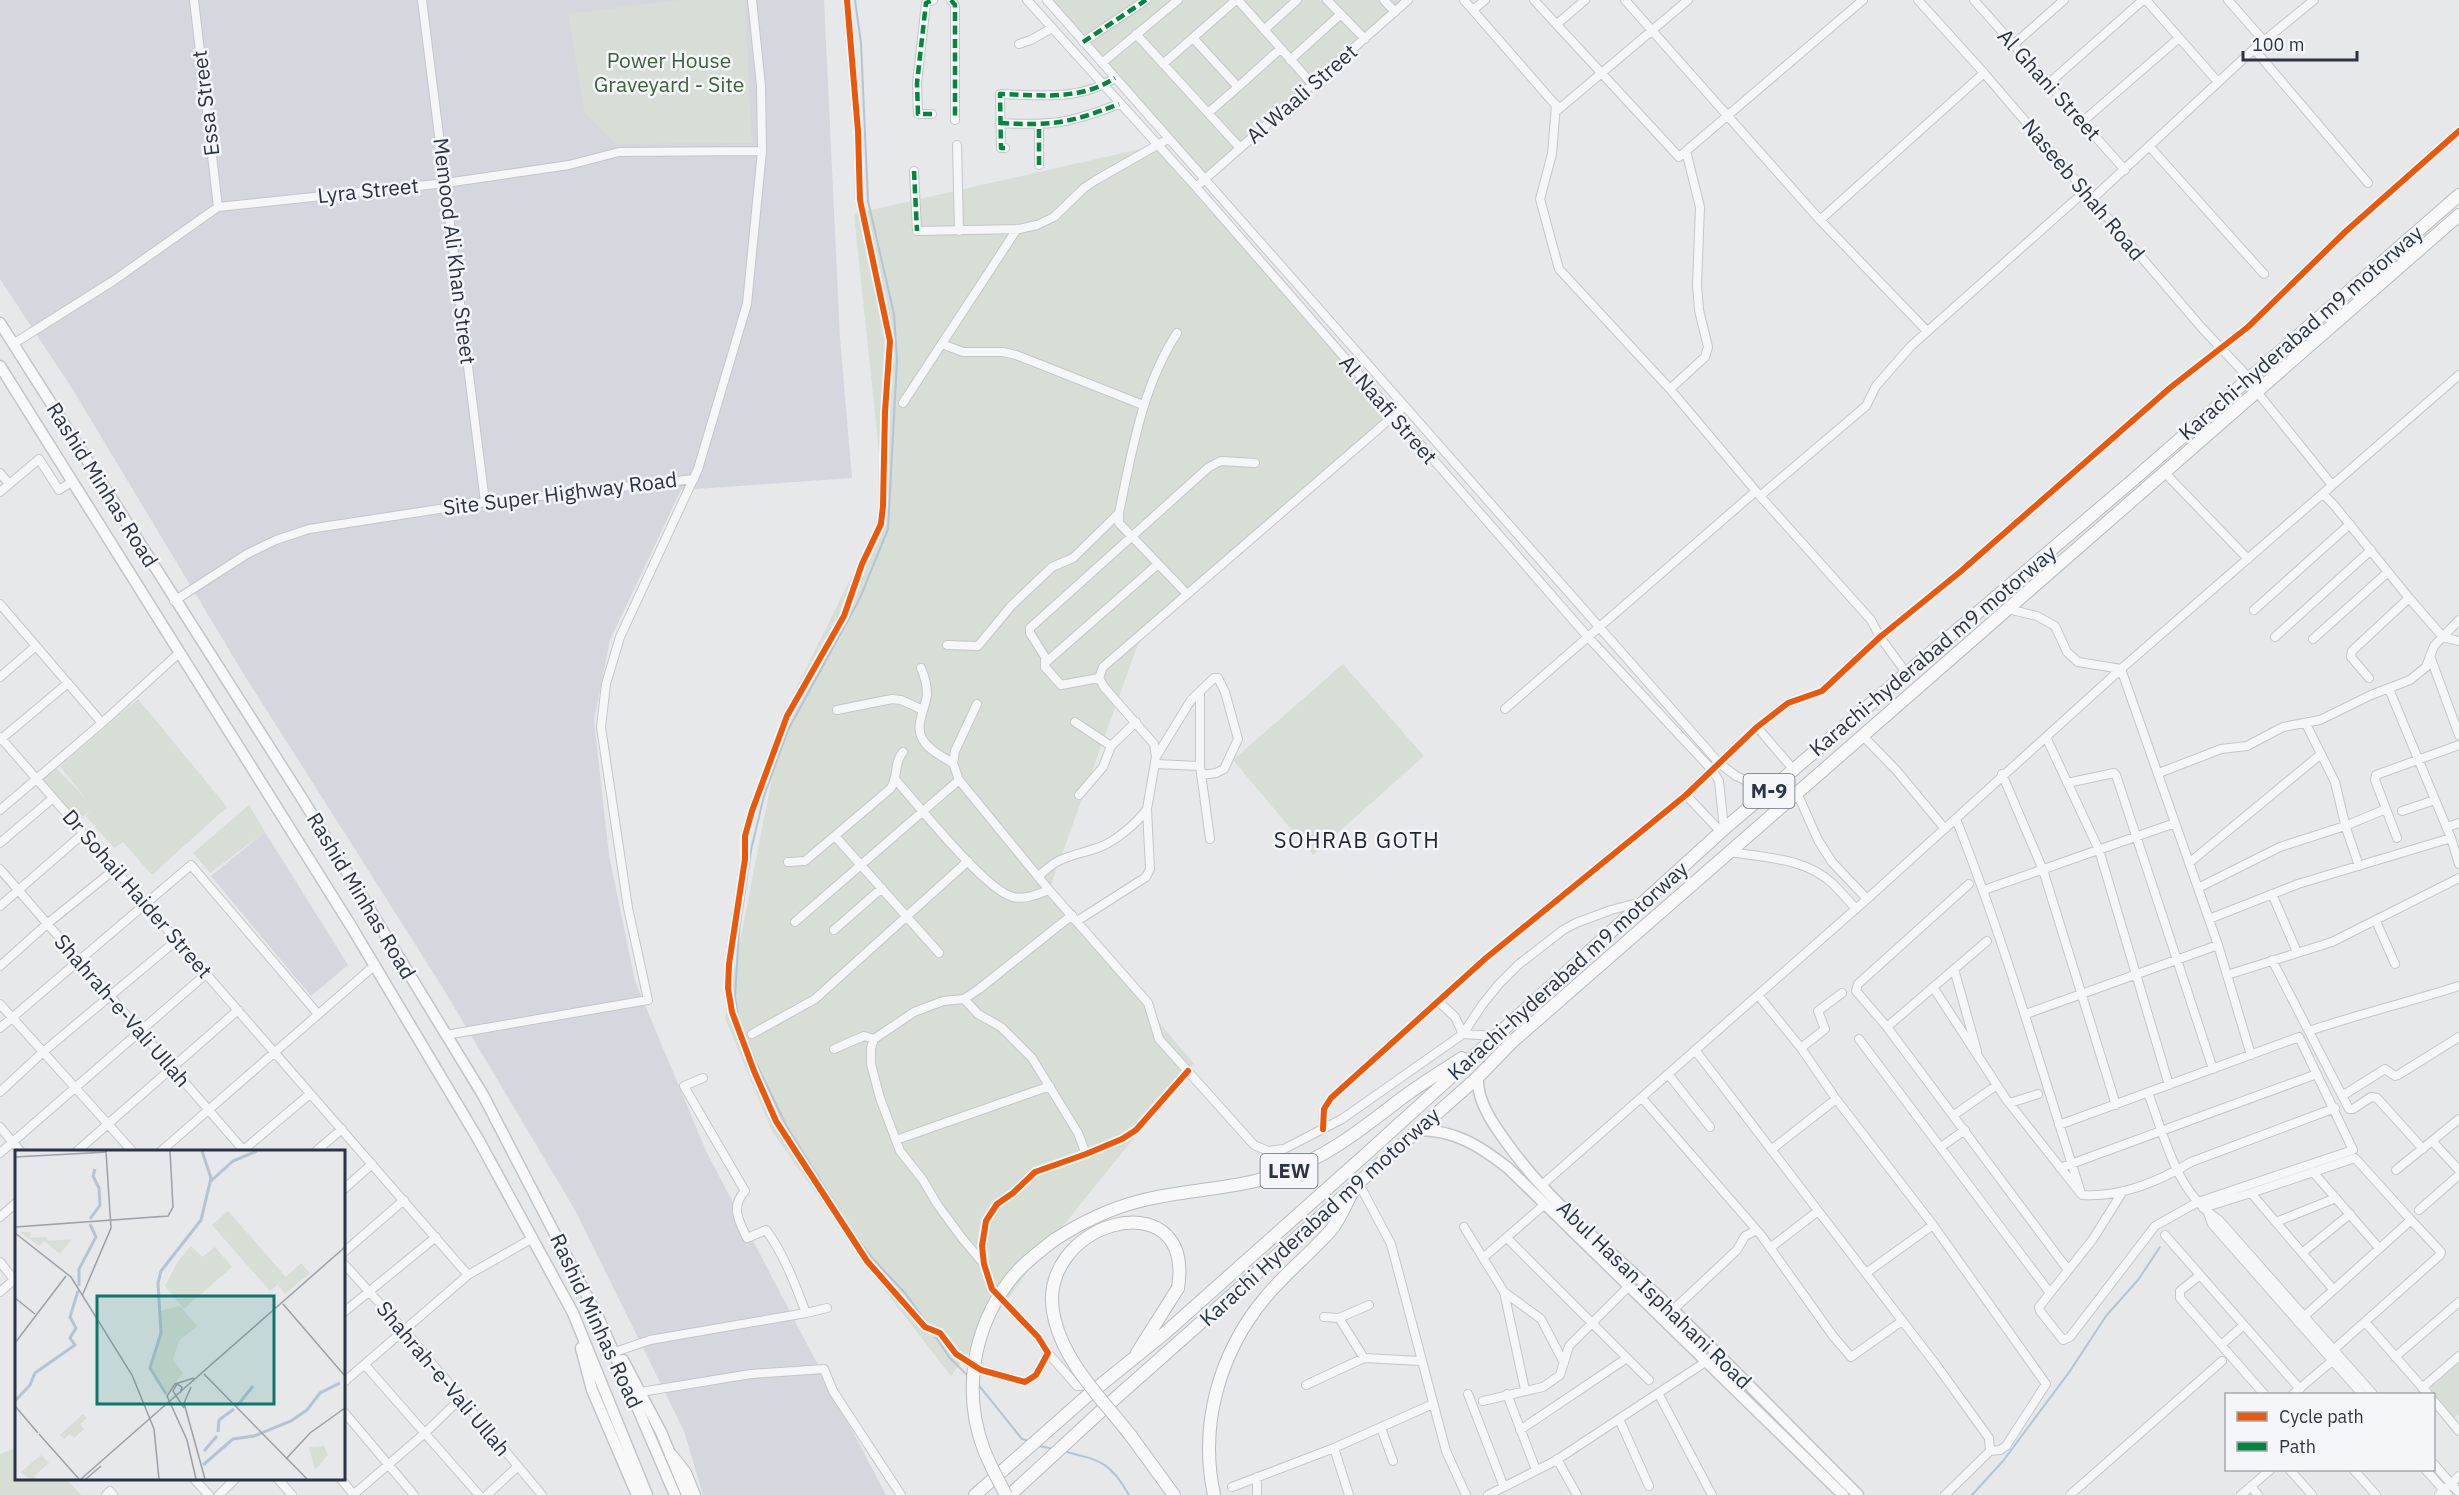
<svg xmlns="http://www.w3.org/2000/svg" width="2459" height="1495" viewBox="0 0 2459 1495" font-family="'IBM Plex Sans',sans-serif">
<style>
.built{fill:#d4d7dd}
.green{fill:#d6ded6}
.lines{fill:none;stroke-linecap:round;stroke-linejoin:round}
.stream{stroke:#b4c4d5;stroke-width:2}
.minor-casing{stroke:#c4c6c8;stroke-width:10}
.major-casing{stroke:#c2c5c8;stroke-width:13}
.highway-casing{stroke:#b8bbbf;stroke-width:14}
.minor{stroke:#f5f6f7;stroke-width:8}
.major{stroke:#f8f8f8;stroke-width:10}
.highway{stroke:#f8f8f8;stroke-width:12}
.highway-bridge-casing{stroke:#b8bbbf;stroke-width:14;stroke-linecap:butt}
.highway-bridge{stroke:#f8f8f8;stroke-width:12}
.quiet{stroke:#00873e;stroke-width:4.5;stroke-dasharray:9 4.5;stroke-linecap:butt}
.cycleway-casing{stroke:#f4f6f9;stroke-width:10}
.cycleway{stroke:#e8590c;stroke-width:6}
.labels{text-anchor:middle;stroke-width:5;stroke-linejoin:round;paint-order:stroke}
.shield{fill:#f4f6f9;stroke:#676e7b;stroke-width:1.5}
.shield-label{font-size:20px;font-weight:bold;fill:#2b3445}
.park-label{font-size:21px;fill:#3f6138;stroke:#f4f6f9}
.street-label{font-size:21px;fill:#2b3445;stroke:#f4f6f9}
.neighbourhood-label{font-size:22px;letter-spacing:1.5px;fill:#1d2536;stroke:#f4f6f9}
.inset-river{fill:none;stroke:#b4c4d5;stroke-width:3}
.inset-road{fill:none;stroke:#9ba0a8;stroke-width:1.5}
.view{fill:#0f766e;fill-opacity:0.15;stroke:#0f766e;stroke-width:3}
.inset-edge{fill:none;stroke:#2b3445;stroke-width:3}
</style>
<rect width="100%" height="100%" fill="#e6e8ea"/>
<path class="built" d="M0 0H824L840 338 852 478 681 490 610 640 594 720 609 855 635 981 706 1151 886 1495H703L684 1431 575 1210 441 985 243 673 73 390 0 279Z
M265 832 348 965 311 996 211 876Z"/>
<path class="green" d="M679 0H745L752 143 616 144 584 112 568 14Z
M1046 0H1409L1205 179Z
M1158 145 1392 415 1142 633 1049 890 1194 1064 1048 1244 951 1376 879 1283 772 1131 725 1018 785 711 885 509 854 214Z
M1343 664 1424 756 1313 855 1233 760Z
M138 699 227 807 152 875 123 842 114 848 86 816 90 811 78 820 42 780 56 768 86 799 60 766Z
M249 805 265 832 210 873 193 853Z
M2459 1362V1414L2454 1418 2428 1390Z
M16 1448V1478L66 1479 81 1495H0V1454Z"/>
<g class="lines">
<path class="stream" d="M855 0 861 43 868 201 894 314 897 360 888 529 860 598 788 730 764 796 751 850 739 931 735 997 738 1017 756 1063 787 1127 852 1231 873 1259 905 1293 930 1327
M934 1334 949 1357 968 1376
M977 1383 1022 1439 1029 1441
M1039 1446 1054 1449
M1063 1451C1099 1460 1110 1461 1129 1495
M1972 1495 2003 1461 2070 1371 2106 1316 2138 1280 2160 1247"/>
<defs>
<path id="minor" d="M194 0 218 207
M422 0 485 502
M847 0 858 131 860 200 890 341 885 412 883 506 881 524 862 564 844 616 787 716 752 811 745 836V859L729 964 728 988 732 1012 754 1071 776 1121 867 1261 925 1327 940 1333 956 1354 981 1370 1025 1382 1036 1375 1048 1353 1038 1337 992 1289 984 1264 982 1246 986 1221 997 1204 1013 1193 1035 1172 1086 1154 1122 1139 1136 1130 1188 1071
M951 0 955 5V120
M1027 0 1196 187 1587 636 1713 771 1719 781 1724 829
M1047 0 1719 763 1736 776 1768 791
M1238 0 1313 85
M1327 0 1365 39
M1384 0 1395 12
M1464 0 1559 109 1688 0
M1534 0 1679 157 1863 0
M1625 0 1820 220 1984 73
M1918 0 1984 73 2201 327 2249 378
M1974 0 2125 170
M2146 0 2218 82
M2228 0 2264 41
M1473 10 1485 0
M1557 24 1585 0
M1264 30 1297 0
M1136 34 1240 148
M1193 38 1238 87 1208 113
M1083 42 1146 0
M1019 44 1031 40 1052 28
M2013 45 2064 0
M2254 49 2368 183
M1290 60 1341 14
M1102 63 1178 0
M1163 64 1236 0
M2048 84 2143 0
M1238 87 1280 49
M1556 105 1552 154 1540 199 1559 269 1670 389 1760 496 1871 620 1880 637 1907 674
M932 114H918L917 83 926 3 933 0
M2082 122 2179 38
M1000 123C1053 126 1070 123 1119 104
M957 145 959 231
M2150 147 2264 274
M1005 148H1001L1000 94C1040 95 1080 101 1115 78
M1039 165V125
M914 171 917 231 1019 229 1037 225 1054 217 1084 188 1096 180 1168 139
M1196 187 1408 0
M2091 200 2254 49 2314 0
M1820 220 1927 331
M1177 333C1142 387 1132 451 1119 513V523L1187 594
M13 344 113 281 218 207 446 183 569 165 619 152 762 151
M942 344 963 352H1003L1016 355 1143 405
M1670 389 1705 357 1708 347 1699 310 1697 285 1700 207 1686 151
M2257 392 2332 485
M903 403 1017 229
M2164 472 2248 559
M0 473 9 484
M0 492 39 459 59 490 73 481
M2323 494 2334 505 2409 598 2443 637 2459 641
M1760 496 1866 406 1876 386 1911 346 2084 192
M174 601 247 554 276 540 309 529 485 502 694 479
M0 604 102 723
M2008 609 2037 616 2055 626 2067 652 2078 662 2121 669 2218 945 2251 1055
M2254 610 2350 524
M2275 637 2371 550
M2313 639 2388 572
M947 645 978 646 1011 606 1052 567 1073 558 1119 513
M2430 656 2459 735
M1045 663 1158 564
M921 668C925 677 927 685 927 695 925 710 914 726 923 740 930 751 943 757 953 763
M0 677 36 646
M1099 678 1061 685 1045 667V657L1030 633V628L1209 467 1221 461 1255 463
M2369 678 2351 657 2352 651 2409 598
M2389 689 2451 838 2459 864
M1200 692V766L1210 839
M977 704 955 751 953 763 959 780 1049 890 1148 1003 1159 1039 1254 1145 1268 1151 1284 1149 1342 1119 1463 1034 1455 1017 1438 1001
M1505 709 1756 491
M837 710 892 699 901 700 923 710
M1075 722 1111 746
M2306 724 2335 782 2346 828 2359 866
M1757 727 1793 769
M1862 735 1897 771 1945 829
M0 737 468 1275
M2046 737 2099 850 2169 1085
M0 740 68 683
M1156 757 1191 700 1214 678H1218L1225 692 1238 739 1224 769 1216 773 1201 775
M1155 764 1200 766
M2159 773 2221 749 2247 746 2283 727 2320 720 2371 695 2410 680 2426 667 2434 646 2459 620
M2002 774 2043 870 2116 1105
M895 779C917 804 986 891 1013 897 1026 900 1037 894 1049 890
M2067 783 2114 773 2116 775 2213 1069
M1079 795 1103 767 1111 746 1136 722
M1686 795 1721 832
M1798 795 1818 840 1832 862 1867 899
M0 810 102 723 179 653
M2402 811 2435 800
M1956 819C2004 940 2040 1065 2080 1190
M2447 827 2459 823
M835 836 939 953
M2397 838 2375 780 2376 775 2459 745
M0 843 53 798
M1731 852C1766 858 1806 858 1833 884 1841 892 1849 901 1856 909
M788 862 805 861 890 789C899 778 893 763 903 752
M2189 863 2321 754
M0 869 245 1152
M1038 877C1061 854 1072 857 1100 847 1116 841 1137 823 1147 809L1156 757 1154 744 1104 687 1099 678 1103 667 1405 406
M1969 884 1858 984 1856 991 1887 1027 2068 1270
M2198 888 2280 847 2345 826 2386 809
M1984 890 2175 823
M2272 894 2297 952
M0 906 84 833
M2209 919 2298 884 2451 838
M1077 921 1146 877 1150 869 1147 809
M2376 921 2395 964
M795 922 959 780
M834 930 882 888
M2272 960 2349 1109H2353L2371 1097 2377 1098 2423 1149
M0 966 47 924 115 869
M1954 969 1977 1051
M2227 975 2332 942 2459 878
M1933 987 2006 1099 2082 1195C2119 1198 2160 1181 2191 1162L2335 1108
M1758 995 1801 1048 1836 1099 1933 1225 2046 1384 2006 1446 2000 1450 1990 1451
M964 999 978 1014 1001 1027 1032 1058 1078 1133 1086 1154
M0 1004 133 1152
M2026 1014 2218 945
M1887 1027 1987 941
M0 1028 191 865 318 1014
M2309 1031C2359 1014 2409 1002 2459 986
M752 1034 815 999 968 861
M446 1035 648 1000 628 908 601 727 606 684 620 637 698 469 747 304 762 151 761 86 752 0
M1495 1036 1463 1034 1482 1005 1499 984 1518 965 1563 930 1576 923 1611 910 1641 902
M1859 1039 2050 1293
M1801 1048 1825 1029 1818 1011 1842 993
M834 1049 864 1036 874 1039
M1695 1050 1937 1366 1989 1438 1990 1451 1945 1495
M1668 1074 1710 1127
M0 1092 43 1052 177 940
M2148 1093C2165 1137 2176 1193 2219 1220L2373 1394
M2342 1096 2385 1069 2395 1076 2398 1075 2459 1037
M1642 1098 1761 1235 1833 1336 1851 1357 1902 1321
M2010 1103 2038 1094
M1954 1115 1997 1085
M2459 1119 2432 1141 2459 1170
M2059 1125 2299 1037 2353 1150 2198 1202 2155 1226 2070 1337 2063 1340 2040 1311 2039 1307 2093 1239 2123 1191
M0 1127 21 1152
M1323 1129 1324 1109 1331 1098 1486 958 1686 795 1757 727 1788 703 1822 691 1880 637 1960 572 2171 387 2248 327 2345 232 2459 131
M896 1140 1050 1086
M1941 1147 1965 1130
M1771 1150 1836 1099
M76 1152 238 1010
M160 1152 375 965
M241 1152 310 1094
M315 1152 342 1129
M0 1153 206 974
M2060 1168 2317 1074
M2396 1170 2432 1141
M2313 1172 2379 1248
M1358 1182 1391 1244 1446 1451 1466 1495
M1542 1185 1867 899 2121 669 2459 375
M344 1189 372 1164
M2203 1208 2251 1193
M2419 1210 2459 1175
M2208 1213 2212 1224 2362 1394
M0 1217 16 1203
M2276 1222 2336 1198
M1464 1227 1504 1292 1525 1390
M2165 1235 2300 1389
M1507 1238 1649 1380
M1770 1248 1818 1211
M344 1252 404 1200
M2302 1253 2350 1214
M1483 1258 1545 1204
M0 1262 16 1282
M983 1263 962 1238 937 1204 923 1180 900 1151 880 1098 871 1064V1048L874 1039 880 1035 914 1012 943 1001 964 999 979 989 1072 915
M344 1264 405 1331 542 1495
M1866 1273 1933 1225
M2200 1275 2180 1291V1298L2264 1394
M0 1292 16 1278
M1504 1292 1541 1319 1564 1363
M1673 1310 1737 1250 1745 1236 1755 1231
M344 1312 436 1237
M806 1313 827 1308
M1324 1317 1339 1318 1369 1305
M1339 1318 1364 1358
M2298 1322 2411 1220 2355 1158 2251 1193 2333 1289
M2366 1323 2428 1394
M2221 1345 2244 1325
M618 1351 650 1340 806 1313C795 1284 784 1254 766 1230L747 1238C739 1221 730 1207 745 1191L684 1086 703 1078
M2331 1352 2440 1255 2441 1252 2411 1220
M1048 1353 1077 1386 1091 1385
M2395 1357 2459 1302
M365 1365 479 1495
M344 1382 468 1275 533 1238
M1306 1385 1364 1358 1421 1361
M2422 1388 2459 1356
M641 1392 751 1374 824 1369 833 1391 901 1495
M1658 1393 1712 1495
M1468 1394 1504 1487
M1507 1394 1536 1470
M2293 1394 2332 1361
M1483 1401 1543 1387 1560 1375 1569 1346 1630 1285
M2434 1401 2459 1431
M344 1412 414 1495
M1619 1419 1649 1486
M1381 1428 1393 1461
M1520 1430 1627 1358
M1334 1448 1349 1495
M1557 1459 1577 1495
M2434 1464 2459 1493
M2290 1470 2312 1495
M2354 1470 2376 1495
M2426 1470 2448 1495
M1257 1477V1495
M193 1478 209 1495
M277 1478 292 1495
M340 1478 354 1495
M2251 1486 2258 1495
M1232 1487 1334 1448 1433 1404
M106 1495 110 1491 113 1495
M219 1495 236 1478
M353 1495 425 1433 461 1398
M487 1495 517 1467
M1488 1495 1555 1461 1707 1361 1715 1352
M2070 1495 2222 1361
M2241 1495 2270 1470
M2439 1495 2459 1476"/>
<path id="major" d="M0 323 303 800 483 1095 600 1321 675 1495
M0 366 351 926 478 1139 573 1313 647 1495
M1478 1077C1476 1101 1495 1127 1509 1146 1554 1208 1617 1256 1672 1309 1735 1370 1796 1433 1858 1495
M1418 1130C1455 1130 1480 1146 1508 1168L1843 1495
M581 1348 592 1390 637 1495
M623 1360 661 1432 687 1495"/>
<path id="highway" d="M1054 1240C1082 1222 1108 1209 1140 1201 1186 1189 1234 1190 1279 1174 1326 1158 1363 1128 1402 1098 1421 1084 1442 1071 1462 1058
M1137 1353 1178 1288
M1131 1436 1174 1495
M671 1455 685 1473 694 1495
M975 1495 1087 1396 1165 1333 1365 1155 1724 829 2133 480 2459 195
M1010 1495 1101 1411 1478 1077 1512 1042 2459 215
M1214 1495C1199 1425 1219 1354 1264 1299 1284 1274 1310 1254 1331 1230 1340 1220 1346 1203 1353 1191"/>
</defs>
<use href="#minor" class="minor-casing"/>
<use href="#major" class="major-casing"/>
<use href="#highway" class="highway-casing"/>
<use href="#minor" class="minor"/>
<use href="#major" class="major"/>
<use href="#highway" class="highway"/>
<defs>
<path id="highway-bridge" d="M1131 1436C1104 1401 1066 1365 1055 1321 1028 1223 1196 1175 1178 1288
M1006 1495C998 1480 990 1465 984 1450 962 1392 973 1328 1010 1280 1022 1264 1039 1252 1054 1240"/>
</defs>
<use href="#highway-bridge" class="highway-bridge-casing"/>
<use href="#highway-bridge" class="highway-bridge"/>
<path class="quiet" d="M951 0 955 5V120
M1083 42 1146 0
M932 114H918L917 83 926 3 933 0
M1000 123C1053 126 1070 123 1119 104
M1005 148H1001L1000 94C1040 95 1080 101 1115 78
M1039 165V125
M914 171 917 231"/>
<defs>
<path id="cycleway" d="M847 0 858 131 860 200 890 341 885 412 883 506 881 524 862 564 844 616 787 716 752 811 745 836V859L729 964 728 988 732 1012 754 1071 776 1121 867 1261 925 1327 940 1333 956 1354 981 1370 1025 1382 1036 1375 1048 1353 1038 1337 992 1289 984 1264 982 1246 986 1221 997 1204 1013 1193 1035 1172 1086 1154 1122 1139 1136 1130 1188 1071
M1323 1129 1324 1109 1331 1098 1486 958 1686 795 1757 727 1788 703 1822 691 1880 637 1960 572 2171 387 2248 327 2345 232 2459 131"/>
</defs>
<use href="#cycleway" class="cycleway-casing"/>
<use href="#cycleway" class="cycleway"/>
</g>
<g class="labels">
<g class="shield">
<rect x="1743.5" y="774" width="51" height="34" rx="4.5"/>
<rect x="1260.5" y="1154" width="57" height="34" rx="4.5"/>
</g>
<g class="shield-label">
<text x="1769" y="798">M-9</text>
<text x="1289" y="1178">LEW</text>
</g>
<g class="park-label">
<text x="669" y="68">Power House<tspan x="669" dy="24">Graveyard - Site</tspan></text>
</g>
<g class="street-label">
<text transform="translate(2049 85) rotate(48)" y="7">Al Ghani Street</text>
<text transform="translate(1302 94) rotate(-41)" y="7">Al Waali Street</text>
<text transform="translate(206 103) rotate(-97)" y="7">Essa Street</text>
<text transform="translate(2083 190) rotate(50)" y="7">Naseeb Shah Road</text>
<text transform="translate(368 191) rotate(-6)" y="7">Lyra Street</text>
<text transform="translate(454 251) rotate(83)" y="7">Memood Ali Khan Street</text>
<text transform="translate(2301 333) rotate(-41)" y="7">Karachi-hyderabad m9 motorway</text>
<text transform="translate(1388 410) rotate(49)" y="7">Al Naafi Street</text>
<text transform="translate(102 485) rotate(58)" y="7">Rashid Minhas Road</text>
<text transform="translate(560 494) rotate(-7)" y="7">Site Super Highway Road</text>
<text transform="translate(1933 651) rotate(-40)" y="7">Karachi-hyderabad m9 motorway</text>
<text transform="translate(137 894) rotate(49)" y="7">Dr Sohail Haider Street</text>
<text transform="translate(361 896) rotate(59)" y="7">Rashid Minhas Road</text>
<text transform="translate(1568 971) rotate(-42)" y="7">Karachi-hyderabad m9 motorway</text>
<text transform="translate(122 1011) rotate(49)" y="7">Shahrah-e-Vali Ullah</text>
<text transform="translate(1320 1217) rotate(-42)" y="7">Karachi Hyderabad m9 motorway</text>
<text transform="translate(1654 1295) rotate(44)" y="7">Abul Hasan Isphahani Road</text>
<text transform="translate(596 1321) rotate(65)" y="7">Rashid Minhas Road</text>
<text transform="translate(443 1379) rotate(50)" y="7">Shahrah-e-Vali Ullah</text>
</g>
<g class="neighbourhood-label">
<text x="1357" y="848">SOHRAB GOTH</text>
</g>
</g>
<g transform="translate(15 1150)">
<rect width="330" height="330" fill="#e6e8ea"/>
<path d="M213 61 271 127 286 113 295 123 270 144 263 135 268 130 255 141 197 75ZM5 82H15V88L32 87 33 91 57 89 45 104 29 91 24 96ZM176 96 187 107 200 97 217 117 169 159 150 136 163 111ZM165 156 182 176 164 191 158 210 168 223 151 245 134 219 146 183 144 161ZM68 264 72 268 65 274 69 279 59 288 55 284 49 289 45 285ZM309 296 313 305 300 320 294 297ZM26 305 34 313 19 326 22 329H15L6 322Z" fill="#d6ded6"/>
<path class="inset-river" d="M196 31 218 11 242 1M75 69 85 55 84 38 78 26 80 19M64 136V119L81 87 75 74M151 244 135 218 146 183 143 133 146 121 186 70 196 28 187 1M0 251 15 235 20 223 60 195 55 188 61 178 55 167 63 141M222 256 238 236M203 282 204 270 219 259M189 301 202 286M188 315 218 289 239 286 276 271 292 260 305 243 325 233"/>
<path class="inset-road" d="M0 7 92 2M0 77 153 66 158 57 155 1M0 83 56 127 117 225 139 279 144 329M67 146 96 78 91 1M0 148 20 164M268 154 330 226M0 193 51 126M189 224 292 329M179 228 160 234 152 246 172 290 181 329M176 237 169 253 190 329M165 243 167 237 162 234 158 241 169 258M0 256 23 283M24 284 64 329M271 309 295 283 330 258M66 329 330 97M71 329 86 316"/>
<path class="view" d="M82 146H259V254H82Z"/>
<rect width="330" height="330" class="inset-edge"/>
</g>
<rect x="2225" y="1393" width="210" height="78" fill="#f4f6f9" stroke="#a4a8b1" stroke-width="1.5"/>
<rect x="2237" y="1412" width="30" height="9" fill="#e8590c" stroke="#a4a8b1" stroke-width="1.5"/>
<text x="2279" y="1423" font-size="18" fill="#2b3445">Cycle path</text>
<rect x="2237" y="1442" width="30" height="9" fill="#00873e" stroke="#a4a8b1" stroke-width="1.5"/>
<text x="2279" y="1453" font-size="18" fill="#2b3445">Path</text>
<path d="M2243 51v9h114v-9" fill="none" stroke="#2b3445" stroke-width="3"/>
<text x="2252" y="51" font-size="18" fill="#2b3445" stroke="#f4f6f9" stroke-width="4.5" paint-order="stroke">100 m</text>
</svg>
